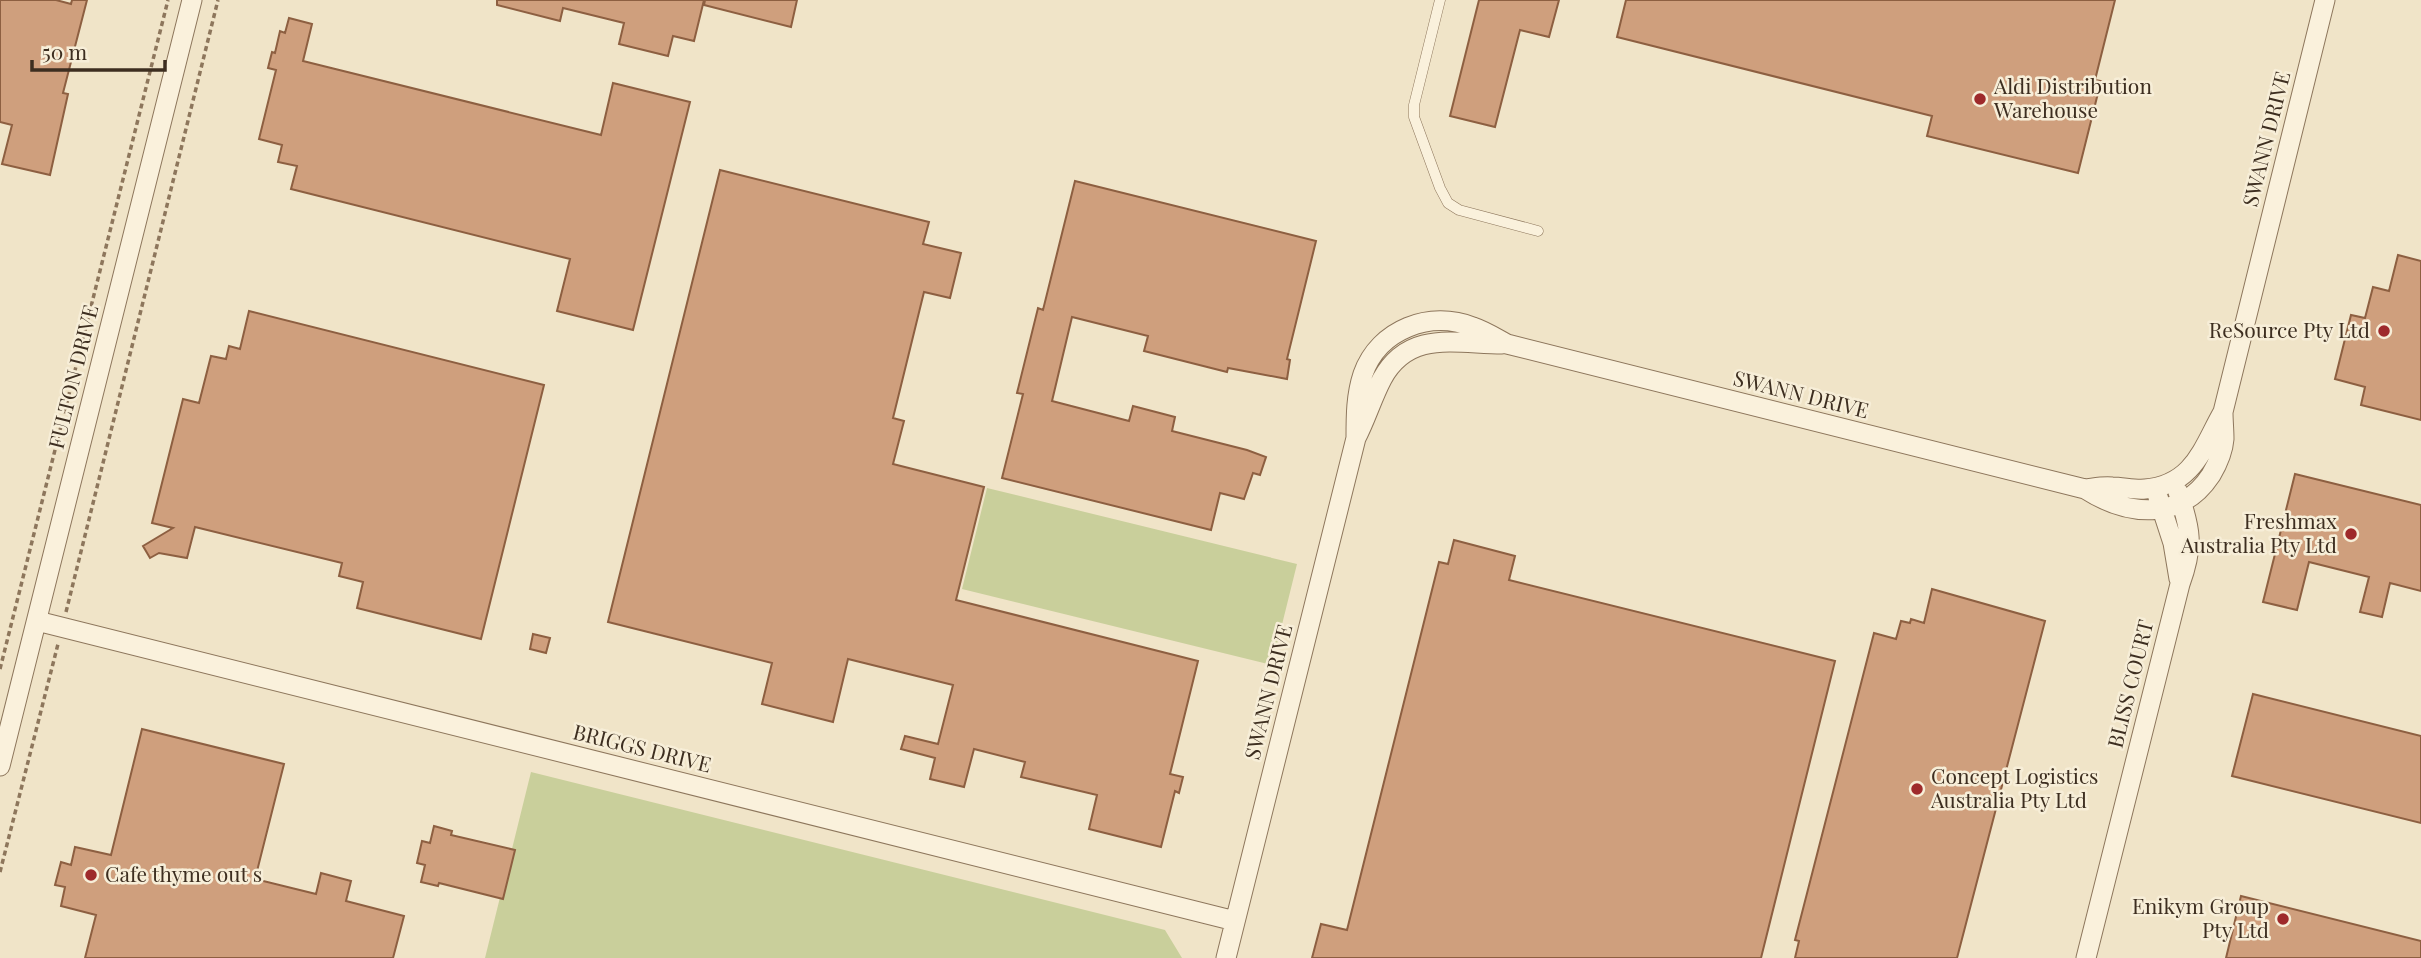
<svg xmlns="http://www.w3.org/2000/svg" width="2421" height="958" viewBox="0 0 2421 958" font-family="'Playfair Display',serif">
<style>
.green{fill:#c9cf9b}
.building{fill:#cf9f7d;stroke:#8d5f41;stroke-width:2}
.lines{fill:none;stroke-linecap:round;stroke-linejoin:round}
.lane-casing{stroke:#8d765c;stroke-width:11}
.street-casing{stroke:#8d765c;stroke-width:21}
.path{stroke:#8d765c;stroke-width:3.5;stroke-dasharray:5 3.5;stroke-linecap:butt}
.lane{stroke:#faf1dc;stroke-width:10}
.street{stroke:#faf1dc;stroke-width:19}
.poi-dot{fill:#9e2a2b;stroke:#f7eed8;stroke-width:2.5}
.labels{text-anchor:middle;stroke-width:5;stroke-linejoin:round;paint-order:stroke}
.poi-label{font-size:21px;fill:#3d2e20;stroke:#f7eed8;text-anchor:start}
.street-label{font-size:21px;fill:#3d2e20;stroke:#f7eed8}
</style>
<rect width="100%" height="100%" fill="#f0e4c8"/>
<path class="green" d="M987 488 1297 564 1272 665 962 589Z
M531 772 1165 930 1182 958H485Z"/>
<path class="building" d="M0 0H56L71 4 72 0H87L63 93 68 94 50 175 2 164 12 125 0 122Z
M497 0H704L694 41 673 36 668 56 619 44 624 23 563 8 560 21 497 5Z
M705 0H797L791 27 704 5Z
M1479 0H1559L1549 37 1520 30 1495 127 1450 116Z
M1626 0H2115L2095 80 2101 81 2078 173 1927 136 1932 116 1617 37Z
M289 18 312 24 303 61 601 135 613 83 690 102 633 330 557 311 570 259 291 189 297 166 278 162 282 145 259 139 276 70 268 68 272 52 275 53 280 31 285 33Z
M720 170 929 222 923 244 961 253 950 298 924 292 893 418 904 421 893 464 984 487 956 600 1198 661 1170 774 1183 777 1179 793 1175 791 1161 847 1089 829 1097 795 1021 777 1025 762 974 749 964 787 930 779 935 758 901 749 905 736 938 744 953 685 848 659 833 722 762 704 772 663 608 622Z
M1075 181 1316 241 1287 359 1290 360 1287 379 1228 368 1227 372 1144 351 1148 336 1072 317 1052 401 1129 421 1133 406 1175 417 1172 431 1247 450 1266 457 1260 475 1253 473 1244 499 1220 493 1211 530 1002 478 1023 394 1017 393 1038 308 1043 310Z
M2398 255 2421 261V420L2361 405 2365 387 2335 379 2351 315 2365 318 2373 287 2389 291Z
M249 311 544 385 481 639 357 608 363 582 339 576 342 563 195 527 187 558 159 553 150 558 143 546 173 528 152 523 183 399 199 403 211 356 226 359 229 346 240 349Z
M2295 474 2421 505V591L2390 583 2382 617 2360 612 2369 577 2309 562 2297 610 2263 602Z
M1454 540 1515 556 1509 580 1835 661 1761 958H1312L1321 924 1347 930 1439 562 1448 564Z
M1932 589 2045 621 1957 958H1795L1799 941 1795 940 1874 633 1896 639 1901 621 1910 623 1911 619 1924 623Z
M533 634 550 638 546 653 530 649Z
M2253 694 2421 736V823L2232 776Z
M142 729 284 764 255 879 316 894 321 873 351 881 346 901 404 916 393 958H85L96 915 61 906 65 887 55 885 61 862 71 865 75 847 111 855Z
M434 826 452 831 451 835 515 850 503 899 439 883 438 886 421 882 425 865 417 863 422 841 430 843Z
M2241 896 2421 941V958H2226Z"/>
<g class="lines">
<defs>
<path id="lane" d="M1440 0 1414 105V117L1440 188 1448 203 1459 210 1538 231"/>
<path id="street" d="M1356 438C1356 416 1356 395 1363 374 1379 329 1430 310 1473 327 1485 331 1496 338 1507 344L2085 489C2127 516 2180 522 2211 475 2217 465 2223 452 2224 439 2224 430 2223 421 2223 412
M2085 489C2094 488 2103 486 2112 487 2123 487 2134 490 2145 489 2194 485 2203 447 2223 412L2325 0
M2158 497 2173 543 2179 579
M37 621 1235 921
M0 766 192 0
M1226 958 1356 438C1366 419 1372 398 1382 379 1409 329 1457 344 1502 344
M2086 958 2180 584C2194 546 2191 529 2178 492"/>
</defs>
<use href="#lane" class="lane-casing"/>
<use href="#street" class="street-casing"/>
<path class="path" d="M66 612 218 0
M0 669 168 0
M0 872 58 644"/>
<use href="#lane" class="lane"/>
<use href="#street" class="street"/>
</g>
<g class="poi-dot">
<circle cx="1980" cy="99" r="7"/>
<circle cx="2384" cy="331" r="7"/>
<circle cx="2351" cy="534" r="7"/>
<circle cx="1917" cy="789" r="7"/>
<circle cx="91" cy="875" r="7"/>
<circle cx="2283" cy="919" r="7"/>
</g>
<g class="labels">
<g class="poi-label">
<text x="1994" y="94">Aldi Distribution<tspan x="1994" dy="24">Warehouse</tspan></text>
<text x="2370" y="338" text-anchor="end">ReSource Pty Ltd</text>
<text x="2337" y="529" text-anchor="end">Freshmax<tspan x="2337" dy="24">Australia Pty Ltd</tspan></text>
<text x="1931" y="784">Concept Logistics<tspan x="1931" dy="24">Australia Pty Ltd</tspan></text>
<text x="105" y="882">Cafe thyme out s</text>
<text x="2269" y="914" text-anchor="end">Enikym Group<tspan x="2269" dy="24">Pty Ltd</tspan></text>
</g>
<g class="street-label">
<text transform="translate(2267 139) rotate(-76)" y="7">SWANN DRIVE</text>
<text transform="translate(74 377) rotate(-76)" y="7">FULTON DRIVE</text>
<text transform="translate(1801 395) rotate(14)" y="7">SWANN DRIVE</text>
<text transform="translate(2131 684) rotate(-76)" y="7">BLISS COURT</text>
<text transform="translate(1269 692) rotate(-76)" y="7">SWANN DRIVE</text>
<text transform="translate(642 749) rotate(14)" y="7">BRIGGS DRIVE</text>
</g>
</g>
<path d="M32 60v10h133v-10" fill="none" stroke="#3d2e20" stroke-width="3.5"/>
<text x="42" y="60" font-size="21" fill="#3d2e20" stroke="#f7eed8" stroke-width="5" paint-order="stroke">50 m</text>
</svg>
